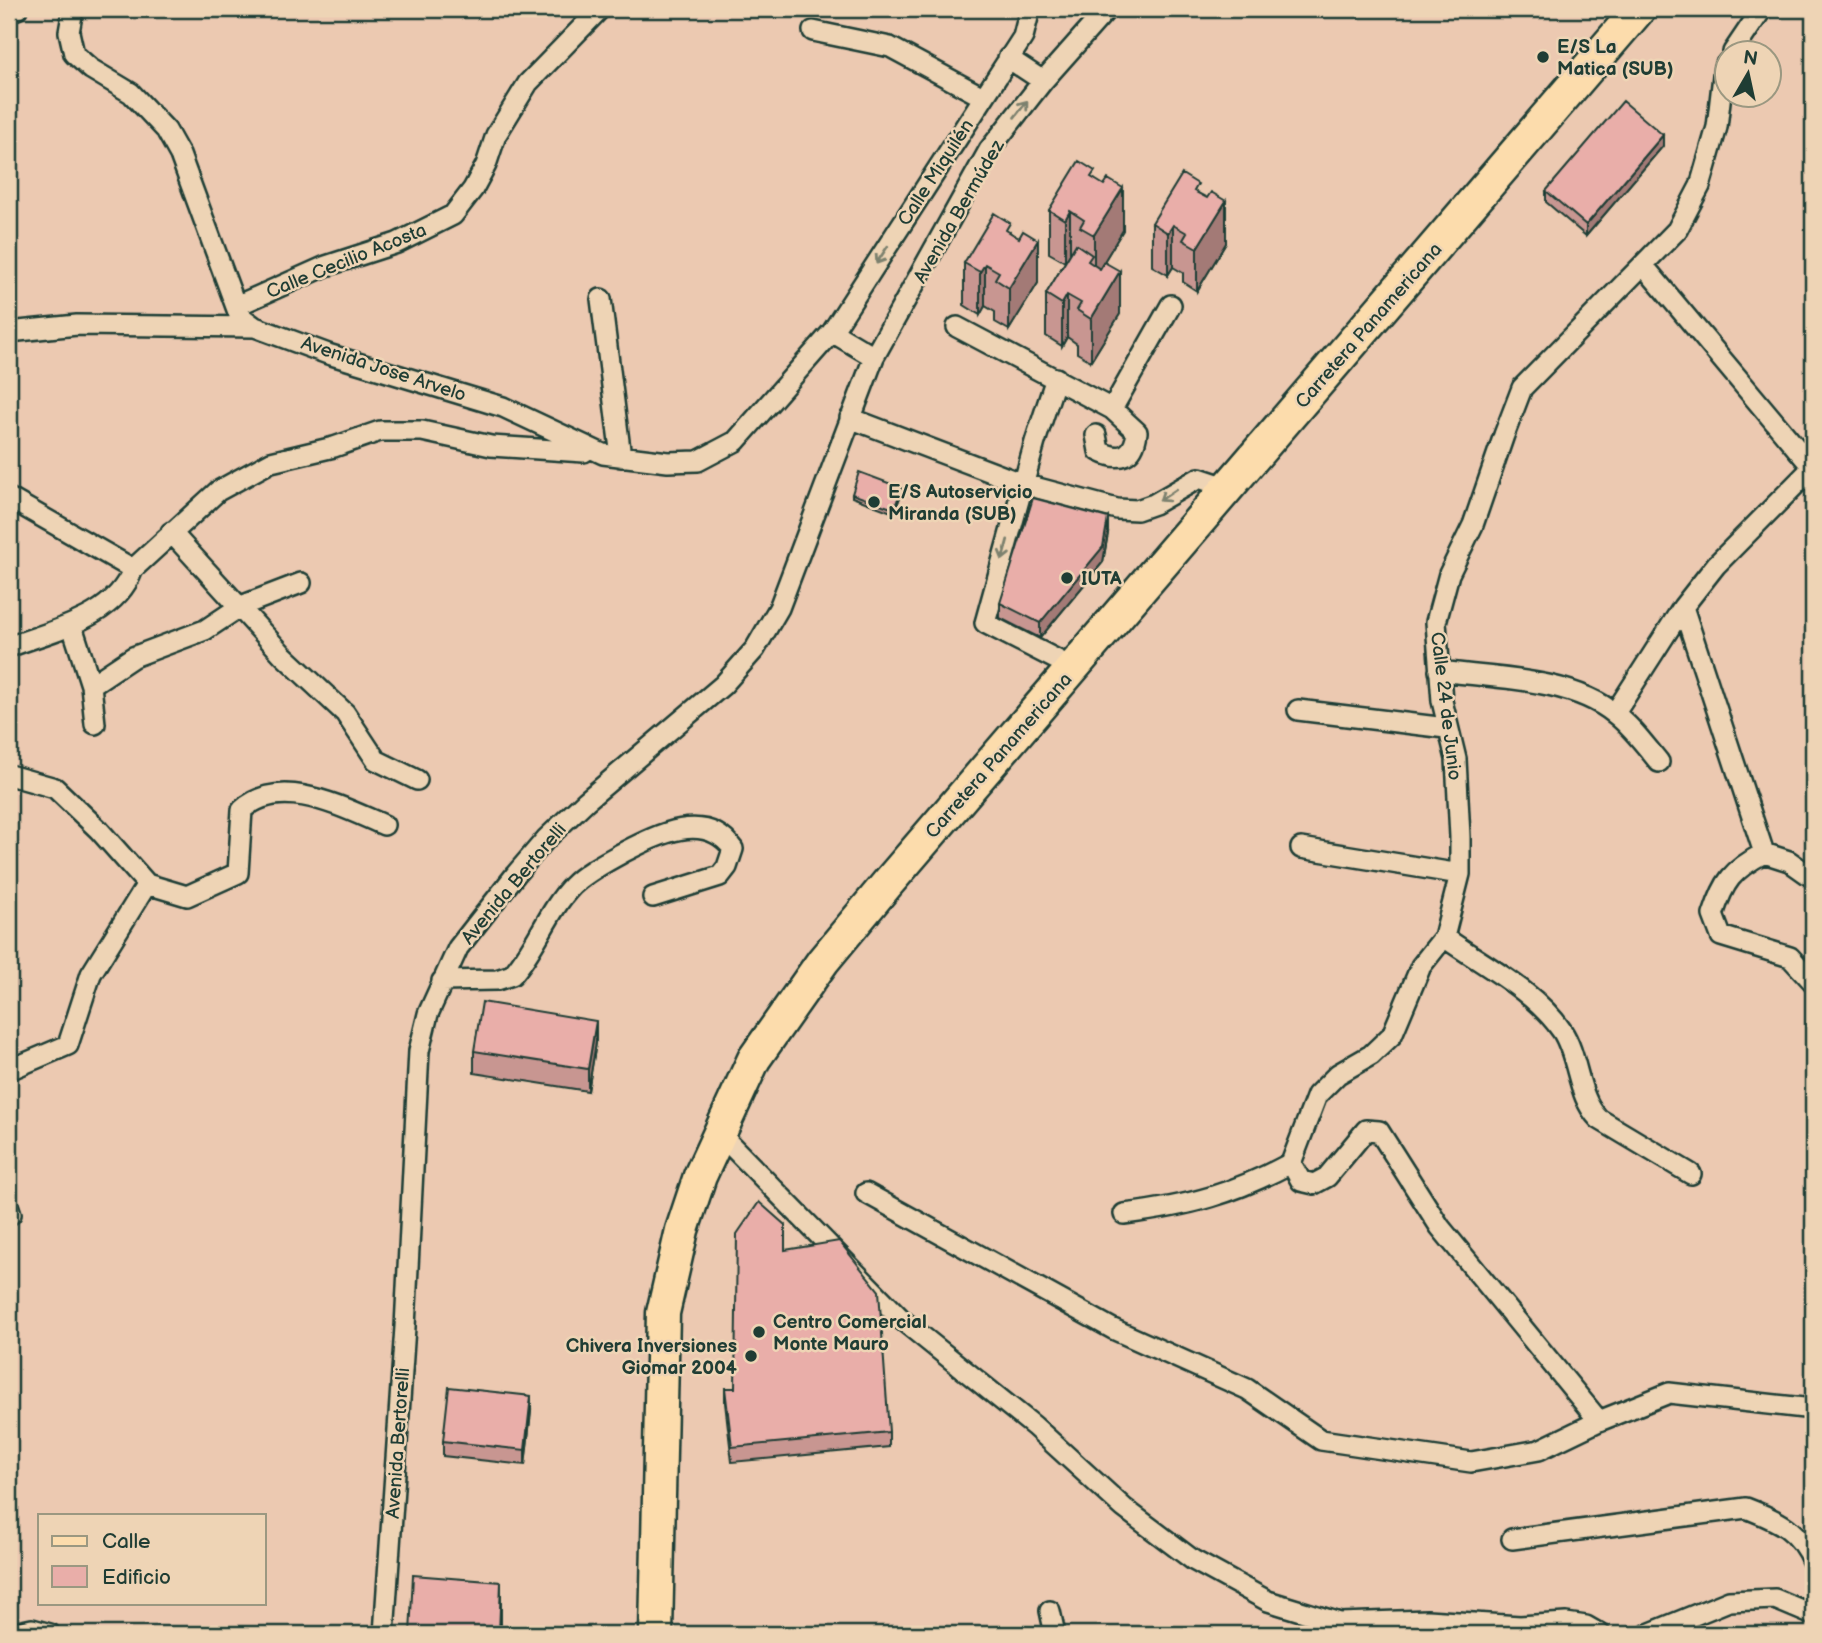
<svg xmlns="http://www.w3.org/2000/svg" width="1822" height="1643" viewBox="0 0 1822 1643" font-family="'Balsamiq Sans',sans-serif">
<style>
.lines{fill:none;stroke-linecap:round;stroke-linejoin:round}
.street-casing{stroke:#1f3d34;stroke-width:24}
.primary-casing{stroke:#1f3d34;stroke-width:37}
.street{stroke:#eed4b5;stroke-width:19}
.primary{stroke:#fcdcac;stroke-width:32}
.wall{fill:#c89691;stroke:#1f3d34;stroke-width:2}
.shaded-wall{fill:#a37a76;stroke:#1f3d34;stroke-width:2}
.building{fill:#e9aea9;stroke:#1f3d34;stroke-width:2}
.oneway{stroke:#7c816e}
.poi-dot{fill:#1f3d34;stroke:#eed4b5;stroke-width:2.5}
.labels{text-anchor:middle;stroke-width:5;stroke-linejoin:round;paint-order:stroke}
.poi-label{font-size:19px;font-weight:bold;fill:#1f3d34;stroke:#eed4b5;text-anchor:start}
.street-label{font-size:19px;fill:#1f3d34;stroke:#eed4b5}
</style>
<rect width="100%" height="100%" fill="#ecc9b1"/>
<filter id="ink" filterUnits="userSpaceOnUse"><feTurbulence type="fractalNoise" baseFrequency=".0143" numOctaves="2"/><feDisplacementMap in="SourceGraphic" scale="14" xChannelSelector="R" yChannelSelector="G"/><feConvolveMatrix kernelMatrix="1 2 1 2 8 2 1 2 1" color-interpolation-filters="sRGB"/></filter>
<g filter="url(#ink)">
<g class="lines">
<defs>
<path id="street" d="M73 9 69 32 74 54 91 69 131 93 166 130 180 155 239 315 255 327 328 354 503 407 603 454 668 462 698 461 736 441 832 332 1023 37 1030 9
M9 12 17 9
M813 31 890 47 983 97
M1733 52 1762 9
M1008 58 1043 81
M1643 265 1813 468
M601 299 621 457
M236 306 326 266 397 243 453 215 473 189 486 165 496 135 528 83 600 9
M957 327 1112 409 1137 432C1134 457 1120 462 1099 451L1096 435
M9 332 77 325 255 327
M832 332 874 357
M1056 378 1035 442 985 623 1073 668
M1112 409 1171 305
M850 418 1023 484 1117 509 1137 510 1154 504 1199 478 1229 488
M9 498 133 569
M171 532 283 655 345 713 376 760 417 780
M1683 607 1764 853
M72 626 91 685 95 724
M9 647C52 630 115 619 133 569L218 491 271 462 334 447 380 431H422L491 446 584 452
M1439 671C1492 678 1572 678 1615 714 1632 727 1645 745 1659 762
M91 685 133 657 205 630 241 606 301 583
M1298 710 1446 728
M1615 713 1683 607 1716 565 1813 467
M9 775 55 788 99 830 147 884 187 896 238 873 242 810C281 774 343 808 384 825
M1301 848 1460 874
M1813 878 1789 861 1764 853C1732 870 1724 881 1713 915L1721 936 1790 957 1813 982
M1444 937C1483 965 1534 990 1562 1031 1579 1057 1577 1097 1599 1119L1691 1174
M442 981 497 980 512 975C536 948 548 911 572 886 586 872 606 862 622 853 655 836 705 809 733 849L727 867 720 876 653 897
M9 1070 68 1045 91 974 147 884
M718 1132 902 1320 1034 1426 1124 1508 1193 1560 1268 1601 1340 1623 1427 1620 1520 1626 1566 1623 1586 1626 1600 1634
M1291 1163 1301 1181 1314 1184 1327 1177 1366 1130 1379 1131 1440 1227 1599 1421
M866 1193 1113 1329 1247 1389 1321 1440 1471 1462 1539 1450 1599 1421 1669 1393 1813 1409
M9 1208 11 1214
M1124 1214C1189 1206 1233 1194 1291 1163L1317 1095 1338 1074 1371 1055 1392 1035 1421 966 1444 937 1460 874V837L1456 759 1442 701 1436 622 1449 574 1473 525 1504 435 1522 388 1677 230 1700 186 1717 127 1724 67 1728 62
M1512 1539 1746 1508C1779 1521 1799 1529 1813 1563
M1050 1611 1055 1634
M9 1634 32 1629 50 1634
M384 1634 405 1327 419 1051 428 1014 458 948 516 874 546 839 586 801 723 685 755 649 779 608 874 357 989 150 1043 81 1107 9
M1648 1634 1729 1601 1775 1599 1813 1615"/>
<path id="primary" d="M656 1634 663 1313 682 1230 700 1176 754 1059 823 961 887 884 1639 9"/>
</defs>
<use href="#street" class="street-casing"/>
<use href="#primary" class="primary-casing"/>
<use href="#street" class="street"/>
<use href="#primary" class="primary"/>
</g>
<path class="wall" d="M1663 146 1586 236 1546 202V191Z
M1095 180 1123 230 1100 268 1120 314 1091 361 1077 353V344L1067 337 1062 346 1046 336V294L1065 262 1049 253V210Z
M1198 193 1226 243 1197 291 1183 282V273L1173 267 1168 275 1152 266V223Z
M1010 232 1038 283 1009 330 995 322V312L985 306 980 315 964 305V263Z
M902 492 894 513 852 497V494Z
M1108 533 1103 562 1040 638 1000 618V603Z
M596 1043 588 1091 474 1073V1051Z
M785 1250 889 1432V1447L732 1462 725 1403V1388H735Z
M531 1411 525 1465 443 1456V1441Z"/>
<path class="shaded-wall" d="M1663 135V146L1586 236V225Z
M1123 188V230L1094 278V235Z
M1226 201V243L1197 291V248Z
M1070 211V254L1065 262V220Z
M1173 225V267L1168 275V233Z
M1038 240V283L1009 330V288Z
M985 264V306L980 315V272Z
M1120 271V314L1091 361V319Z
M1067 295V337L1062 346V304Z
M902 488V492L894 513V509Z
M1108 518V533L1103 562 1040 638V623Z
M596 1021V1043L588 1091V1069Z
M531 1396V1411L525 1465V1450Z
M501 1582V1634H499Z"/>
<path class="building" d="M1623 101 1663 135 1586 225 1546 191Z
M1079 161 1095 171 1091 177 1104 185 1108 179 1123 188 1094 235 1080 227 1084 220 1070 211 1065 220 1049 210Z
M1182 174 1198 184 1194 191 1207 198 1211 192 1226 201 1197 248 1183 240 1187 233 1173 225 1168 233 1152 223Z
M994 213 1010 223 1006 230 1019 238 1023 231 1038 240 1009 288 995 279 999 272 985 264 980 272 964 263Z
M1076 244 1092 255 1088 261 1100 269 1104 262 1120 271 1091 319 1077 310 1081 303 1067 295 1062 304 1046 294Z
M859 472 902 488 894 509 852 494Z
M1033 498 1108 518 1103 547 1040 623 1000 603Z
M482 1002 596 1021 588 1069 474 1051Z
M759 1202 785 1225V1250L839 1241 879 1291 889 1432 732 1447 725 1388H735L737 1234Z
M449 1387 531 1396 525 1450 443 1441Z
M413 1575 501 1582 499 1634H410Z"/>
<defs><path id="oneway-shaft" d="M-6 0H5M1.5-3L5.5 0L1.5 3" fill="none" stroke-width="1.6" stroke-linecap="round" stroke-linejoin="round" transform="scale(1.75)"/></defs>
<g class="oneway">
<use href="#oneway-shaft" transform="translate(1021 109) rotate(-52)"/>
<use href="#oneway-shaft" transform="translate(882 255) rotate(123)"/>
<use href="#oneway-shaft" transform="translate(1168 495) rotate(146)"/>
<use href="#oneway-shaft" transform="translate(1005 550) rotate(105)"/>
</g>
</g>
<g class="poi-dot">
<circle cx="1543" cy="57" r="7"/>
<circle cx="874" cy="502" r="7"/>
<circle cx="1067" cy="578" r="7"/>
<circle cx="759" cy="1332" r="7"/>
<circle cx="751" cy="1356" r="7"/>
</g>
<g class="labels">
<g class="poi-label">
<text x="1557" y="53">E/S La<tspan x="1557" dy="22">Matica (SUB)</tspan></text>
<text x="888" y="498">E/S Autoservicio<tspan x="888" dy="22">Miranda (SUB)</tspan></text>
<text x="1081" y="585">IUTA</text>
<text x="773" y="1328">Centro Comercial<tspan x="773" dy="22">Monte Mauro</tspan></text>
<text x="737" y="1352" text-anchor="end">Chivera Inversiones<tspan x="737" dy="22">Giomar 2004</tspan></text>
</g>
<g class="street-label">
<text transform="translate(935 172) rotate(-57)" y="7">Calle Miquilén</text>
<text transform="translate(958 211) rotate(-60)" y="7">Avenida Bermúdez</text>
<text transform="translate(346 260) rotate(-22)" y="7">Calle Cecilio Acosta</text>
<text transform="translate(1368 325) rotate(-49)" y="7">Carretera Panamericana</text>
<text transform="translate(384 368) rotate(18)" y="7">Avenida Jose Arvelo</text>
<text transform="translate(1447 706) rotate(83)" y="7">Calle 24 de Junio</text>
<text transform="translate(998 755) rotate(-49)" y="7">Carretera Panamericana</text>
<text transform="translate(513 883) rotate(-50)" y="7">Avenida Bertorelli</text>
<text transform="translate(397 1443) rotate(-86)" y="7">Avenida Bertorelli</text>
</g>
</g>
<rect width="1822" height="1643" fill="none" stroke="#eed4b5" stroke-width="35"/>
<rect x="18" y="18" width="1787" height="1608" fill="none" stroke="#1f3d34" stroke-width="2.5" filter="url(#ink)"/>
<rect x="38" y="1514" width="228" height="91" fill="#eed4b5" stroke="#9b9881" stroke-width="2"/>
<rect x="52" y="1536" width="35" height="10" fill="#fcdcac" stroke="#9b9881" stroke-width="2"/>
<text x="102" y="1548" font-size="21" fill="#1f3d34">Calle</text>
<rect x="52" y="1566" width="35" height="21" fill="#e9aea9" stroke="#9b9881" stroke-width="2"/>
<text x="102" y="1584" font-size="21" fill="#1f3d34">Edificio</text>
<g transform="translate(1748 74) rotate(9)"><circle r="33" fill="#eed4b5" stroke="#9b9881" stroke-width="2"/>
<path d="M0-5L12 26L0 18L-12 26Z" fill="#1f3d34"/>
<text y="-10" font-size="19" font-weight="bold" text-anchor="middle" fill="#1f3d34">N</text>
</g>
</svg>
